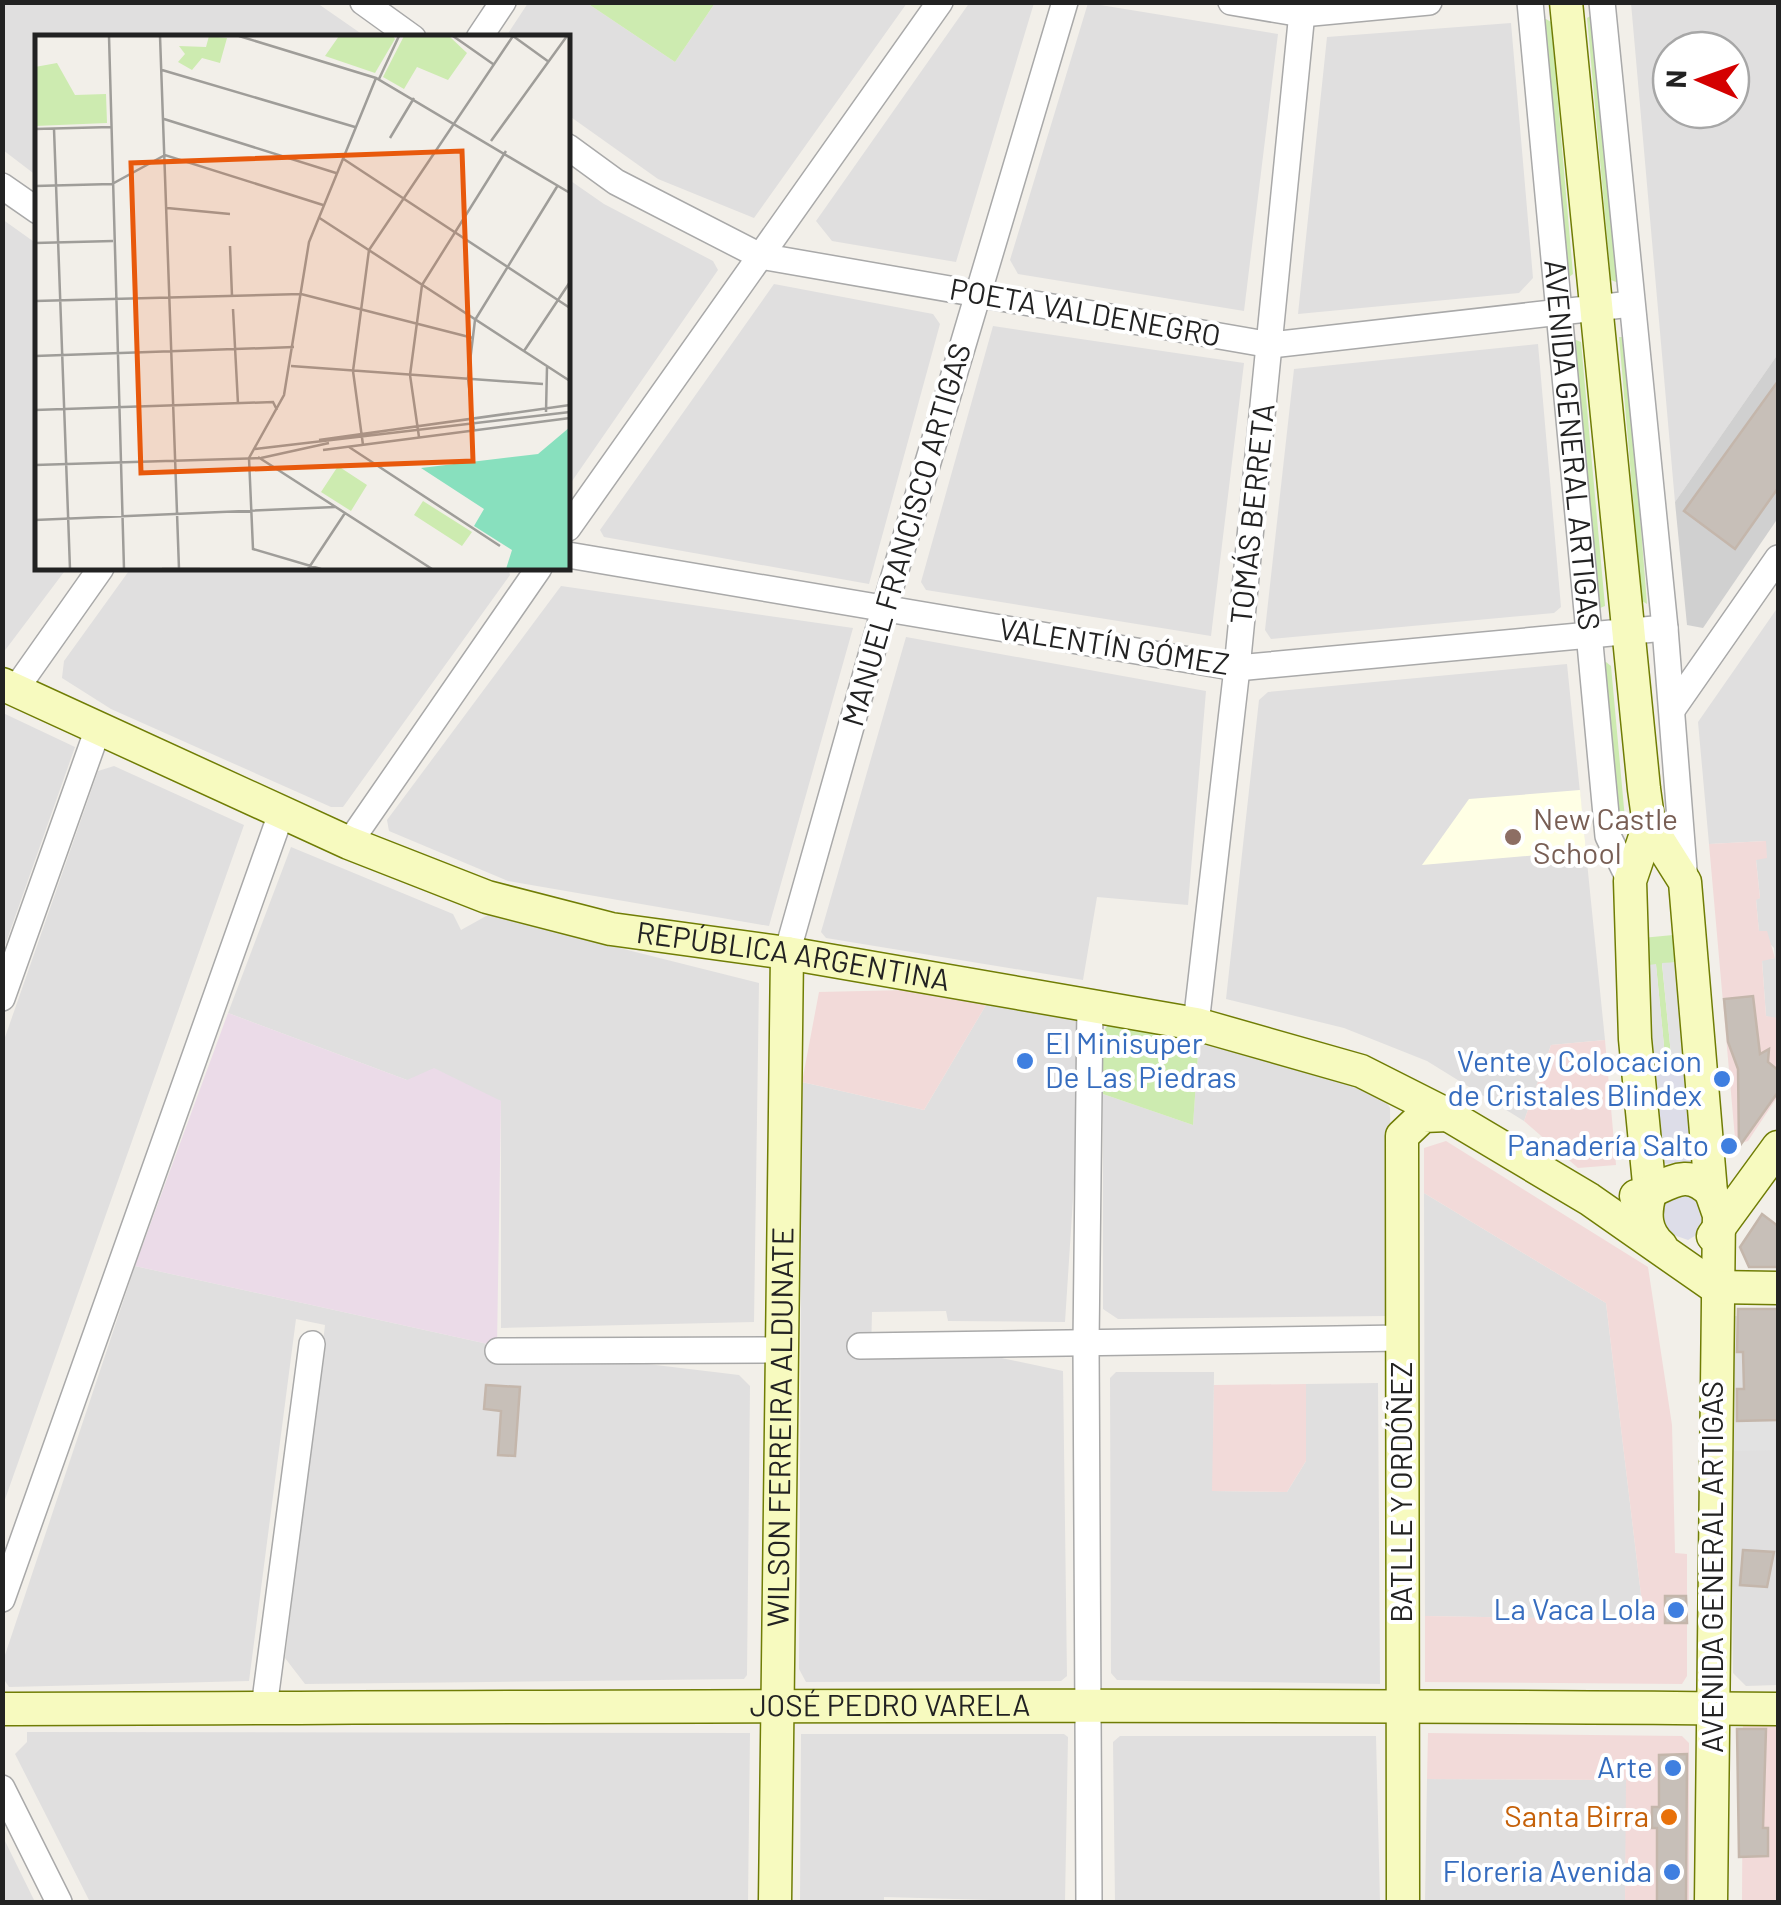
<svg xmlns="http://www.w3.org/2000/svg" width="1781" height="1905" viewBox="0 0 1781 1905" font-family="Barlow,sans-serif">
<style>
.residential{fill:#e0dfdf;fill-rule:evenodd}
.commercial{fill:#f2dad9}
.industrial{fill:#ebdbe8}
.education{fill:#ffffe5}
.religious{fill:#d0d0d0}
.grass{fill:#cdebb0}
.parking{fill:#e2e2e2}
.plaza{fill:#dddde8}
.building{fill:#c7bfb8;stroke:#c4b6ab;stroke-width:2.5}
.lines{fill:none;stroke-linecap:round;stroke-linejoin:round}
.street-casing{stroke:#a9a9a9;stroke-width:28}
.secondary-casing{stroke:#707d05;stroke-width:35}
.street{stroke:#fff;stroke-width:25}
.secondary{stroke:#f7fabf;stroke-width:32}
.education-dot{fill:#8d6e63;stroke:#fff;stroke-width:4}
.shop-dot{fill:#3f7fe0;stroke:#fff;stroke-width:4}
.food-dot{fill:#e8710a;stroke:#fff;stroke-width:4}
.labels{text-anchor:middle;stroke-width:8;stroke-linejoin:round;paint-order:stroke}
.street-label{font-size:30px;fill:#222;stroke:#fff}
.education-label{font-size:30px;fill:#785e54;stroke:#fff;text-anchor:start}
.shop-label{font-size:30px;fill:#366cbe;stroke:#fff;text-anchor:end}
.food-label{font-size:30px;fill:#c56008;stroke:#fff;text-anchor:end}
.inset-road{fill:none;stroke:#9f9d99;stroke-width:2.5}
.view{fill:#e8590c;fill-opacity:0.15;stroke:#e8590c;stroke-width:5}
.inset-edge{fill:none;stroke:#222;stroke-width:5}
</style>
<rect width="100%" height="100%" fill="#f2efe9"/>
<path class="residential" d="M3 2 317 3 366 37 38 38 37 176 3 150Z
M970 2 1034 3 956 262 832 241 816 221Z
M528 3H587L675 62 715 3H907L754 218 658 179 568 115V38H505Z
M1088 3 1278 34 1244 311 1018 274 1010 260Z
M1631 3H1778V354L1675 502ZM1671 50H1731V110H1671Z
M1511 23 1533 278 1519 293 1298 314 1327 37Z
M568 179 604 204 713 261 718 270 568 487Z
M2 219 37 244 38 568H67L3 653Z
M774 284 933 314 940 324 869 584 604 537 600 530Z
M993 326 1244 363 1211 636 926 590 921 582Z
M1538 344 1561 607 1554 613 1271 639 1265 630 1294 369Z
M131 568H508L510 575 343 807H331L111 709 62 678 64 661Z
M561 586 853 628 769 926 508 881 389 831 387 820Z
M1778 607V1018L1775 1020 1766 1016 1762 960 1775 958 1774 948 1759 932 1756 899 1760 898 1756 859 1765 841 1709 844 1698 722Z
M906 637 1206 691 1188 905 1097 897 1083 980 826 938 821 932Z
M1567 664 1605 1040 1551 1045 1524 1121 1427 1061 1344 1028 1226 999 1259 700 1268 692Z
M3 713 75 747 3 951Z
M114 766 244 825 3 1505V1043L98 771Z
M291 847 453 914 461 930 488 915 759 983 754 1322 501 1328V1101L407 1080 228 1013Z
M996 988 1085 1014 1065 1322 948 1321 946 1311 872 1312 871 1354 926 1342 1063 1371 1067 1676 1061 1681 806 1682 799 1669 802 1082 924 1110Z
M1199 1039 1380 1092 1390 1108 1393 1307 1386 1316 1118 1319 1103 1309V1094L1193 1125Z
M1424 1193 1606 1303 1644 1620 1425 1616Z
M135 1266 497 1346 739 1375 750 1386 747 1675 744 1679 305 1684 285 1658 325 1325 296 1319 249 1681 9 1687 3 1678V1661Z
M1729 1316H1778V1685L1746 1686 1733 1673Z
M1116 1372H1214L1213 1491 1287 1492 1306 1461V1384L1378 1383 1380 1684 1117 1680 1111 1673 1110 1378Z
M27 1732 750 1733 748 1902H90L15 1754 27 1742Z
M801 1734H1064L1068 1737 1065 1902 884 1897V1902H800Z
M1120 1736H1376L1380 1902H1115L1113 1742Z
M1427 1779 1627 1780 1625 1902H1425Z
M2 1837H3L35 1902H3Z"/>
<path class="commercial" d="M1766 841 1767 858 1756 860 1760 898 1756 900 1759 931H1767L1775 958 1762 961 1766 1016 1778 1018V1096L1748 1141 1741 1143 1735 1138 1709 844Z
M996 988 924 1110 802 1082 819 992Z
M1605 1040 1616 1165 1578 1168 1524 1121 1551 1045Z
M1446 1141 1648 1267 1672 1425 1675 1553 1687 1554V1676L1682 1684 1425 1682V1616L1644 1620 1606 1303 1424 1193V1148Z
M1306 1384V1461L1287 1492 1212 1491 1214 1385Z
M1743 1721H1778V1902H1742Z
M1428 1733 1682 1736 1689 1743V1902H1625L1626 1780 1427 1779Z"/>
<path class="industrial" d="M228 1013 407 1080 434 1068 501 1101 497 1346 135 1266Z"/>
<path class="education" d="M1580 790 1586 851 1422 865 1469 799Z"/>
<path class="religious" d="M1778 354V518L1703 628 1687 625 1675 502Z"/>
<path class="grass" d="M587 3H715L675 62Z
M1592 15 1619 281 1616 282 1611 280 1587 18Z
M1546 19 1551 22 1573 274 1569 277 1543 20Z
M1619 337H1626L1647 604 1642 601Z
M1576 340 1581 342 1605 606 1600 608 1573 341Z
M1606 662 1611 666 1626 830 1622 835 1602 664Z
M1673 935 1679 937V962L1662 964 1672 1065 1666 1066 1656 965 1642 966V938Z
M1111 1021 1199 1039 1193 1125 1103 1094V1032Z"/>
<path class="parking" d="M1679 962 1687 1068 1672 1065 1662 963Z
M1656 964 1666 1066 1646 1076 1642 966Z
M1778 1420V1450L1732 1451 1731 1421Z"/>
<path class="plaza" d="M1666 1066 1687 1068 1696 1158 1689 1163 1658 1164 1646 1076Z
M1675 1191 1704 1200 1703 1231 1688 1240 1665 1232 1659 1209Z"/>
<path class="building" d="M1778 381V488L1735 549 1684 511Z
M1753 996 1760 1054 1769 1049 1768 1062 1778 1070V1092L1739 1147 1738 1069 1728 1042 1724 999Z
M1762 1214 1778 1226V1267H1749L1740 1247Z
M1738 1309H1778V1420L1737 1421V1389H1744L1743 1352H1737Z
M486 1385 520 1387 515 1456 498 1455 501 1411 484 1409Z
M1743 1550 1774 1552 1767 1587 1740 1585Z
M1665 1596H1686L1687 1623H1665Z
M1737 1729H1766L1763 1828H1768V1856L1739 1857Z
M1687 1754 1686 1902H1657V1828H1652V1807H1659V1755Z"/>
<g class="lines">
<defs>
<g id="street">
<path d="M363 2 413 38"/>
<path d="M1231 2 1302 14 1429 2"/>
<path id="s1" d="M1530 2 1608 836 1630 881"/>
<path d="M1602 2 1665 628 1685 882"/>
<path d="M479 38 503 2"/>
<path d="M568 147 616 182 760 256 1271 345 1631 304"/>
<path d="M2 186 38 211"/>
<path d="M568 528 940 2"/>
<path d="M568 555 1237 668 1665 628"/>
<path d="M15 690 101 568"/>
<path d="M1672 710 1778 558"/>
<path d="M349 843 539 568"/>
<path d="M787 953 884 610 1065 2"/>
<path d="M2 998 99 726"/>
<path d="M1196 1024 1237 668 1303 2"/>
<path d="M860 1346 1402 1338"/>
<path d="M498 1351 785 1350"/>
<path d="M2 1599 282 811"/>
<path d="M264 1708 312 1344"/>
<path d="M2 1788 59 1902"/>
<path d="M1089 1902 1086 1344 1090 1006"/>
</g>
<g id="secondary">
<path d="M1566 2 1644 789 1649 825 1685 882 1711 1192 1719 1215 1711 1902"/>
<path id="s2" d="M2 684 349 843 487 897 611 929 787 953 1196 1024 1361 1071 1448 1115 1589 1199 1715 1287 1778 1288"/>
<path d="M1649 825 1630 881 1635 1039 1650 1194C1644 1214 1645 1232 1661 1246"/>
<path d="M1636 1196C1664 1191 1683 1163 1711 1192"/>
<path d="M1713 1236 1778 1147"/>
<path id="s3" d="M2 1709C595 1707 1186 1703 1778 1709"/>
<path id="s4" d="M775 1902 787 953"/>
<path d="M1403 1902 1402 1136 1423 1116 1448 1115"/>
</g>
</defs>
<use href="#street" class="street-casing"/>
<use href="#secondary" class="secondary-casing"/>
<use href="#street" class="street"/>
<use href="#secondary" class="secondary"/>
</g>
<circle class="education-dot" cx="1513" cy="837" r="10"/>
<g class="shop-dot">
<circle cx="1025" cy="1061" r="10"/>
<circle cx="1722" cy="1079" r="10"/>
<circle cx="1729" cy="1146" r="10"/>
<circle cx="1676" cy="1610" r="10"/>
<circle cx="1673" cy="1768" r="10"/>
<circle cx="1672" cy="1872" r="10"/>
</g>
<circle class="food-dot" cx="1669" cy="1817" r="10"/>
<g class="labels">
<g class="street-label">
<text transform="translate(1085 313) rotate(10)" y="10">POETA VALDENEGRO</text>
<text dy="10" stroke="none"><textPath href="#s1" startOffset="445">AVENIDA GENERAL ARTIGAS</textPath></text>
<text transform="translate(1253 514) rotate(-84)" y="10">TOMÁS BERRETA</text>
<text transform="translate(907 535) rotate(-74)" y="10">MANUEL FRANCISCO ARTIGAS</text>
<text transform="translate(1114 647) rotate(9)" y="10">VALENTÍN GÓMEZ</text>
<text dy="10" stroke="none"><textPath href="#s2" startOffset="842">REPÚBLICA ARGENTINA</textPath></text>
<text dy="10" stroke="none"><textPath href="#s4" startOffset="475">WILSON FERREIRA ALDUNATE</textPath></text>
<text transform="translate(1402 1492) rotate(-90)" y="10">BATLLE Y ORDÓÑEZ</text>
<text transform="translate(1713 1567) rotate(-90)" y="10">AVENIDA GENERAL ARTIGAS</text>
<text dy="10" stroke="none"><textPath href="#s3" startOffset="888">JOSÉ PEDRO VARELA</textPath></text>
</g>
<g class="education-label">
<text x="1533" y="830">New Castle<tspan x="1533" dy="34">School</tspan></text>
</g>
<g class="shop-label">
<text x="1045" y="1054" text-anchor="start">El Minisuper<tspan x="1045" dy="34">De Las Piedras</tspan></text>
<text x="1702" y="1072">Vente y Colocacion<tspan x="1702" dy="34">de Cristales Blindex</tspan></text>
<text x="1709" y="1156">Panadería Salto</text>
<text x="1656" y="1620">La Vaca Lola</text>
<text x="1653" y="1778">Arte</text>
<text x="1652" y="1882">Floreria Avenida</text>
</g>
<g class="food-label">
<text x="1649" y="1827">Santa Birra</text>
</g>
</g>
<g transform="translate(35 35)">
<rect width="535" height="535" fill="#f2efe9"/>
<path d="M174 1 192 3 185 28 167 23 157 35 143 27 150 19 144 11 171 12ZM304 1H358L360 4 340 38 290 21ZM369 1H414L432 18 413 45 382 32 369 54 348 42ZM22 28 40 60 71 59 72 88 0 91V32ZM303 431 332 450 316 476 286 457ZM388 466 437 497 427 511 379 480Z" fill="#cdebb0"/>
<path d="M535 392V534H471L477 515 439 491 449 474 386 433 503 419Z" fill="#88e0be"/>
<path class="inset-road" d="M74 1 89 534M125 1 144 534M204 1 341 43 535 158M418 1 458 29M478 1 514 27M127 35 320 92M344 44 364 1M129 84 301 138M0 94 76 92M19 94 35 534M355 103 379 63M456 106 532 1M307 123 535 273M0 151 77 149 130 120 288 170M132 173 195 179M283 182 535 346M0 208 78 206M195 211 197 261M0 266 266 259 438 303M198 274 203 369M489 316 535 247M0 321 259 312M256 331 508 349M0 375 238 367 242 375M511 377 512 332M439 395 433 343 440 285 523 150M384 402 375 340 387 250 471 116M284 405 535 370M328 410 318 336 334 215 478 1M314 412 465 511M220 414 535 377M288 415 535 383M223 422 397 534M0 430 226 423 294 408M0 485 300 472M127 534H165M273 534 310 478M286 534 218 514 214 423 249 360 274 207 341 43"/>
<path class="view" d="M427 116 438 426 106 438 96 128Z"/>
<rect width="535" height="535" class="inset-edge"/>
</g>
<rect width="1781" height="1905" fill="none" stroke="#222222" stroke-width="10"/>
<g transform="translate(1701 80) rotate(272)"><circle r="48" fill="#ffffff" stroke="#a7a7a7" stroke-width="2.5"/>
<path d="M0-8L18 38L0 25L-18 38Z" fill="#d40000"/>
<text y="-15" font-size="28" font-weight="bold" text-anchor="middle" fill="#222222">N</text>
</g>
</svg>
